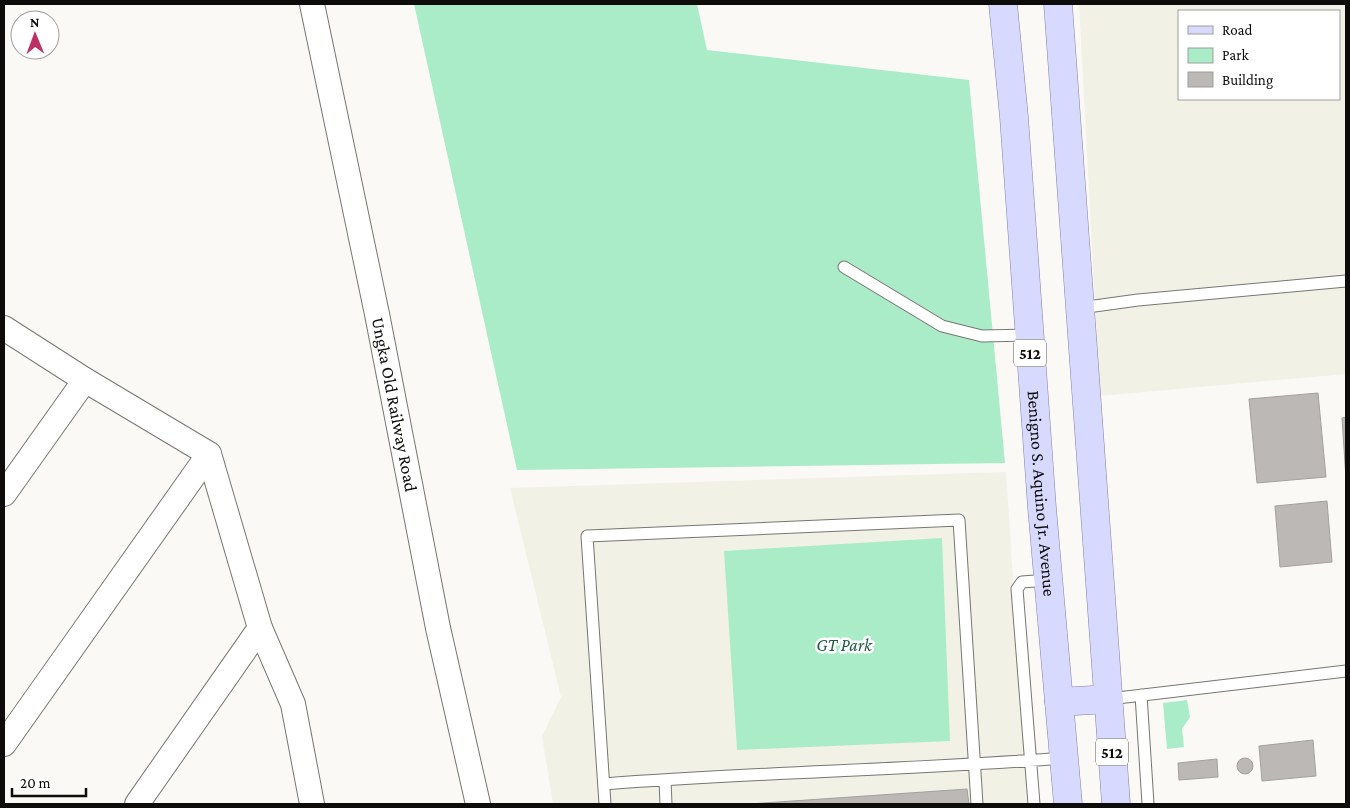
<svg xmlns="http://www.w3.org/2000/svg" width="1350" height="808" viewBox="0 0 1350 808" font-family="'Crimson Pro',serif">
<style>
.built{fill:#f2f1e6;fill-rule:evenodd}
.green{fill:#abecc8}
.building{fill:#bbb8b6;stroke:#a3a09e}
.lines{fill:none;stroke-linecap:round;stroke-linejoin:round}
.lane-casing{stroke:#767673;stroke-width:13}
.street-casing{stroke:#767673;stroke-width:26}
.primary-casing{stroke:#7f80a9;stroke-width:29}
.lane{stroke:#fff;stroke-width:11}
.street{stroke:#fff;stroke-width:24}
.primary{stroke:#d7d9fe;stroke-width:28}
.labels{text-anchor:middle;stroke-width:5;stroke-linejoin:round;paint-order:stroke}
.shield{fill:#fff;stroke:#565554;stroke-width:1}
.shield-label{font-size:16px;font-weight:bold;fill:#0d0c0b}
.street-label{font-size:18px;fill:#0d0c0b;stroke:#fff}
.park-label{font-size:18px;font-style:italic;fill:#1f5d40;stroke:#fff}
</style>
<rect width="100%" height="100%" fill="#faf9f6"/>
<path class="built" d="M1079 4H1346V374L1100 396ZM1179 11H1339V99H1179Z
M1006 472 1028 804H553L542 736 561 697 510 488Z"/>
<path class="green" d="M414 4H697L707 50 969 80 1005 463 517 470Z
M942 538 950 741 737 750 724 551Z
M1187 700 1190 717 1182 729 1184 747 1167 749 1163 703Z"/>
<path class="building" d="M1318 393 1326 477 1257 483 1249 399Z
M1346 417V479L1342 418Z
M1327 501 1332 562 1280 567 1275 506Z
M1313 740 1316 776 1262 781 1259 746Z
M1237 766a8 8 0 1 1 16 0a8 8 0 1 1-16 0Z
M1217 759 1218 777 1179 780 1178 763Z
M967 789 969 804H749Z"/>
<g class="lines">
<defs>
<path id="lane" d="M844 267 942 326 982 336 1029 335
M1080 308 1138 300 1346 281
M1141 695 1148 804
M1109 699 1346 671
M665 780 666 804
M604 784C757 772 911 770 1064 758
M605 804 587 536 959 520 977 804
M1034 804 1017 589 1022 582 1048 580"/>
<g id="street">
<path id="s1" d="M312 4 377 314 438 628 478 804"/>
<path d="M4 328 85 380 209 454 260 628 293 704 312 804"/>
<path d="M4 494 85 380"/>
<path d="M4 744 209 454"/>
<path d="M137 804 260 628"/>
</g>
<g id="primary">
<path id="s2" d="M1003 4 1014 117 1042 508 1068 804"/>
<path d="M1058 4 1116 804"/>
<path d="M1059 702 1109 699"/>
</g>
</defs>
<use href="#lane" class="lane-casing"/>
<use href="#street" class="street-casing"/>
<use href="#primary" class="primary-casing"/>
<use href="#lane" class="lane"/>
<use href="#street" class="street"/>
<use href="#primary" class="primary"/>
</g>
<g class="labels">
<g class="shield">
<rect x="1014" y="339.5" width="32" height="27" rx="4"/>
<rect x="1096" y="738.5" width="32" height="27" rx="4"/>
</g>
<g class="shield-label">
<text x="1030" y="359">512</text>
<text x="1112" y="758">512</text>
</g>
<g class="street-label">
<text dy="6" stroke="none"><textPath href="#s1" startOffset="409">Ungka Old Railway Road</textPath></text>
<text dy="6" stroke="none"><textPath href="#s2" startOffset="491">Benigno S. Aquino Jr. Avenue</textPath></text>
</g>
<g class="park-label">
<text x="844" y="651">GT Park</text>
</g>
</g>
<rect width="1350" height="808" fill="none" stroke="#0d0c0b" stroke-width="10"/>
<rect x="1178" y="10" width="162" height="90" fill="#ffffff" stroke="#9e9e9d"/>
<rect x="1188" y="26" width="25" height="8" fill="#d7d9fe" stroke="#9e9e9d"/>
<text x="1222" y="35" font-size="15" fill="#0d0c0b">Road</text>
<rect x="1188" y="48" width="25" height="15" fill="#abecc8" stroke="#9e9e9d"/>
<text x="1222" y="60" font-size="15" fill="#0d0c0b">Park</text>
<rect x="1188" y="72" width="25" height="15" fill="#bbb8b6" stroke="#9e9e9d"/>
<text x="1222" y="85" font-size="15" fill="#0d0c0b">Building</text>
<g transform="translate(35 35) rotate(359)"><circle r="24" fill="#ffffff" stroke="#9e9e9d"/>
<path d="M0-4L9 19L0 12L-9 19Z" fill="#bc3064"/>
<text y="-8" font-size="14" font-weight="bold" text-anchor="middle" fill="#0d0c0b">N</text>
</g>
<path d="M12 788v8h74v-8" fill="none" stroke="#0d0c0b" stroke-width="2.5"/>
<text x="20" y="788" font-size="15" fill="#0d0c0b" stroke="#ffffff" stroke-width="4" paint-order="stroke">20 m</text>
</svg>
